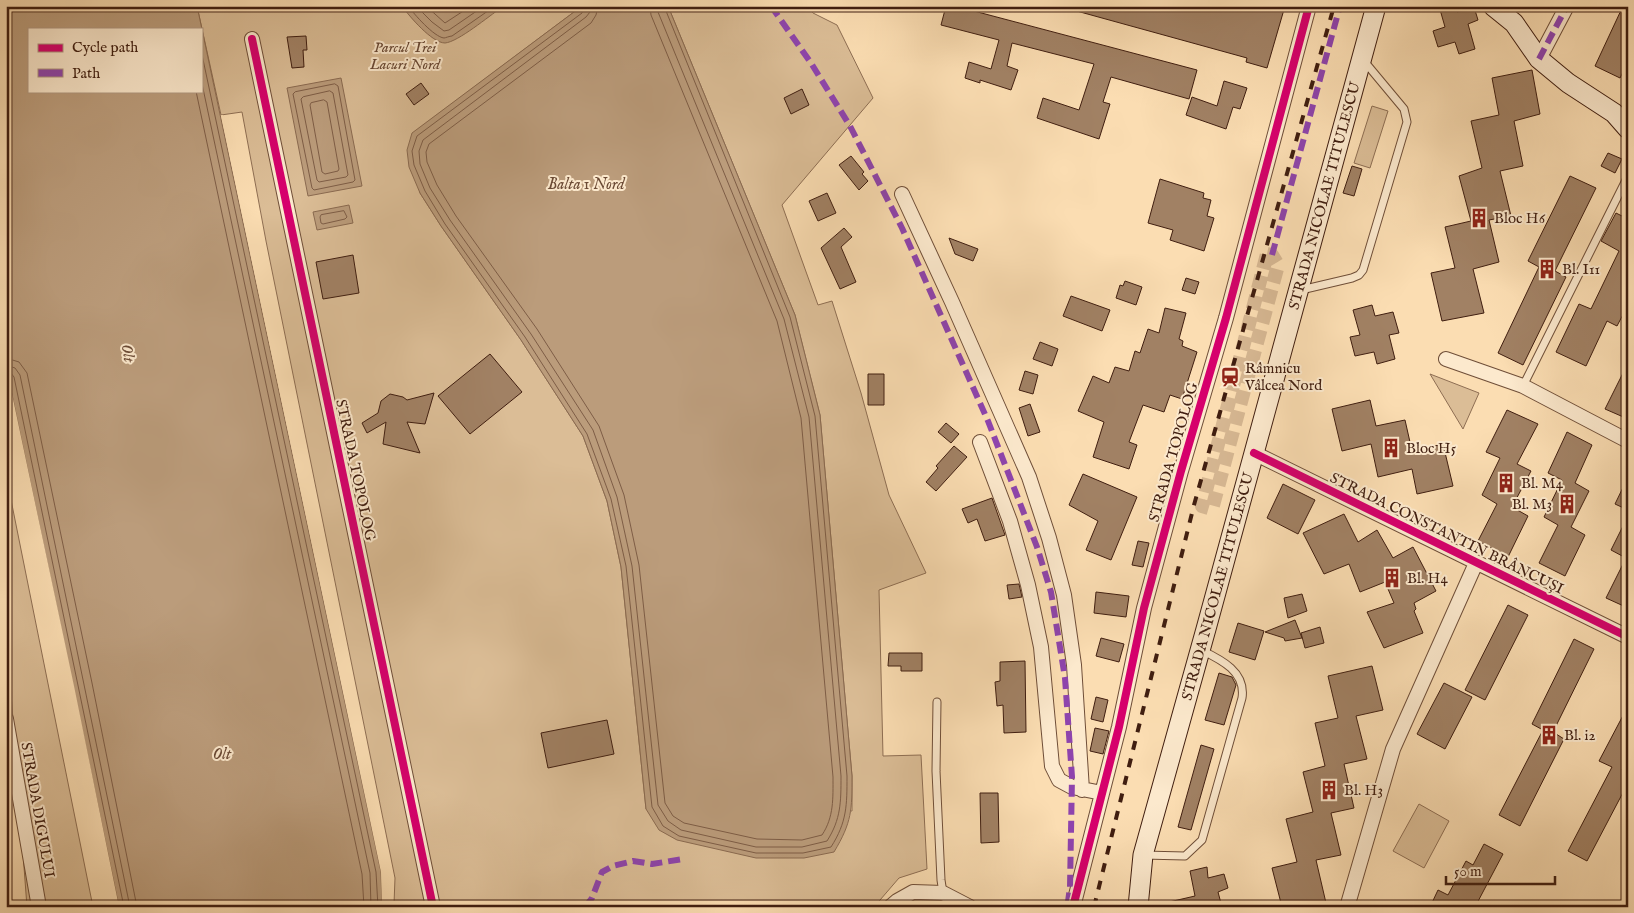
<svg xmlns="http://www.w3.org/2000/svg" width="1634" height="913" viewBox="0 0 1634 913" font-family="'IM FELL English',serif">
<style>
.green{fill:#dbbd96;stroke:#8e6e53}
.water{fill:#bb9c7b;stroke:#8a6a50;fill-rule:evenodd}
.pier{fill:#fbddb2}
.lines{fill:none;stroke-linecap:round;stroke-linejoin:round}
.shore{stroke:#7e5d46;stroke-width:1}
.building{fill:#a18164;stroke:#401e10}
.street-tunnel{stroke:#d6b792;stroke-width:14;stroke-dasharray:14 7;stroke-linecap:butt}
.lane-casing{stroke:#6f4e38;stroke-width:9}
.street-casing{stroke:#6f4e38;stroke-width:16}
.secondary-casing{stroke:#401e10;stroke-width:21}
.lane{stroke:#fce9cd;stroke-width:7}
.street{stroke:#fce9cd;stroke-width:14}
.secondary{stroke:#fce9cd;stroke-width:19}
.rail{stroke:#401e10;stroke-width:4;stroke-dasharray:9 9;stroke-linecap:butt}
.quiet{stroke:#8e44ad;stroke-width:6;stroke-dasharray:12 6;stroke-linecap:butt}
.cycleway-casing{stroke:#fce9cd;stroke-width:11}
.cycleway{stroke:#d6006c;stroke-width:8}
.labels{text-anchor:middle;stroke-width:4;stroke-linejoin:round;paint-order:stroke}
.park-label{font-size:15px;font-style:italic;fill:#674632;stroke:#fce9cd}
.street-label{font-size:15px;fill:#401e10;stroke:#fce9cd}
.poi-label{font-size:15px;fill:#401e10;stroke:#fce9cd;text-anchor:start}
.water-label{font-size:16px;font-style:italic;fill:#6b4a35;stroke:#fce9cd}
</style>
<rect width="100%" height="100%" fill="#fbddb2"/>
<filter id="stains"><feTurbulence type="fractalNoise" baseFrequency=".004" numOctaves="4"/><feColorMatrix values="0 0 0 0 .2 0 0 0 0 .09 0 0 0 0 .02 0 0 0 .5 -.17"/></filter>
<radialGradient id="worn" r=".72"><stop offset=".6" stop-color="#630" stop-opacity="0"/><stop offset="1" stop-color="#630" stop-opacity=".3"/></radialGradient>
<path class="green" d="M197 6H582L413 133 420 193 441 226 521 340 583 436 607 501 621 567 646 809 852 811V776L820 415 795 315 668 6H807L813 13 837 25 873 98 782 205 818 305 832 301 861 393 889 495 926 573 879 590 883 756 921 755 927 869 899 878 874 907H389L394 904 395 878 266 241 242 112 221 115Z
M1372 106 1388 111 1370 168 1354 163Z
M1430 374 1479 393 1463 429Z
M6 475 93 907H27L11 693 6 672Z
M1419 804 1449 821 1424 868 1393 851Z"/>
<path class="water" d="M6 6H197L381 872 382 907H119L6 366ZM29 29H201V91H29Z
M402 6H508L501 8C489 16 458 42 445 43 432 43 409 16 402 6Z
M582 6H668L795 315 820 415 852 776C852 810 852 822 834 852L804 858H756L677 840 659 830 646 809 621 567 607 501 583 436 521 340 441 226 420 193 409 167 407 150 412 133Z
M341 78 362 186 308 196 287 88Z
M349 205 353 223 317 230 313 212Z"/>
<path class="pier" d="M221 115H223L383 871 385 907H382L381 872Z
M6 366 74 686 119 907H116L6 378Z"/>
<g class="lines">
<path class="shore" d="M408 6C414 14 434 37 444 38 445 38 450 36 452 36L495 6
M416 6 432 22 444 31 449 30 484 6
M426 6 445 23 471 6
M584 6 582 13 417 136 412 151 414 165 425 191 445 224 525 337 587 434 611 499 626 566 652 807 663 826 679 836 756 853H803L831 847C847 822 847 805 847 776L815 416 790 317 664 6
M590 6V12L586 17 423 140 419 151 420 164 430 188 450 220 531 334 593 430 617 497 632 566 658 805 668 821 681 830 756 847H802L827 841C841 819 841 802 841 776L809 417 784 319 658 12 657 6
M598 6 596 15 591 23 429 144 426 152 427 162 437 185 456 216 537 329 599 426 624 495 639 565 665 803 673 816 684 823 757 839 802 840 822 835C834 817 833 798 833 777L801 418 777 321 651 15 650 6
M201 50 376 872 378 907
M201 79 370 873 371 907
M335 84 338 86 355 180 353 182 314 190 312 188 293 94 295 92Z
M196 91 362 874 364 907
M330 91 333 93 348 175 346 177 319 182 317 180 301 99 303 97Z
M324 100 327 102 339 169 338 171 325 174 322 172 310 105 311 103Z
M344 211 347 217 345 219 323 224 321 223 320 217 321 215Z
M6 358 19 362 27 373 92 683 137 907
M6 365 15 368 20 375 130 907
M6 372 11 373 14 377 124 907"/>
</g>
<path class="building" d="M946 6H955L1197 70 1189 99 1111 77 1103 102 1110 104 1099 139 1037 118 1043 98 1079 110 1094 64 1012 43 1007 66 1018 70 1011 90 980 80V83L965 78 969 62 991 69 999 40 941 25Z
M1074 6H1285L1267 68 1246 62 1247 58 1073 10Z
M1439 6H1455L1457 12 1474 7 1478 20 1468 24 1475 49 1459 54 1455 42 1438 47 1433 31 1445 27Z
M1623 6H1628V62L1620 78 1595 66Z
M306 36 307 50H303L304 67 292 68 287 37Z
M1532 70 1540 114 1514 121 1523 166 1500 171 1511 216 1489 220 1499 262 1473 269 1484 313 1442 321 1431 273 1455 268 1445 227 1471 221 1459 176 1482 168 1471 121 1499 115 1492 78Z
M1224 81 1247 88 1240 109 1233 107 1226 129 1186 115 1192 97 1217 106Z
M421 83 429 94 414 105 406 94Z
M802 89 809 105 791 114 784 98Z
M1608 153 1622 159 1615 173 1601 166Z
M851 156 864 172 862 174 868 181 859 190 839 165Z
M1352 166 1362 169 1354 196 1343 193Z
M1570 176 1596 188 1555 271 1566 277 1523 365 1498 353 1539 267 1528 261Z
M1160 179 1204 193 1203 198 1211 200 1207 216 1214 218 1204 251 1170 240 1173 230 1148 223Z
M827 193 836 213 818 221 809 201Z
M1616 213 1628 219V305L1617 326 1607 321 1586 366 1556 352 1579 304 1591 309 1619 251 1601 241Z
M844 228 852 237 841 247 856 282 840 289 821 248Z
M949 238 978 249 973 261 955 254Z
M353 255 359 293 323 299 316 262Z
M1186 278 1199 282 1195 294 1182 290Z
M1125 281 1142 287 1136 305 1116 298 1120 285 1123 286Z
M1071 296 1110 310 1102 331 1063 316Z
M1372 305 1375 316 1393 312 1399 333 1389 335 1395 359 1377 364 1374 352 1355 356 1350 337 1360 335 1353 310Z
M1165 308 1186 313 1179 339 1183 341 1182 346 1197 352 1182 399 1170 395 1164 412 1143 405 1129 442 1137 445 1129 469 1093 457 1104 422 1078 411 1093 376 1109 383 1115 367 1129 371 1135 351 1140 353 1148 329 1159 333Z
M1040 342 1058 349 1052 366 1033 359Z
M490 354 522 392 470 434 438 396Z
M1628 363V419L1605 409Z
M1025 371 1038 375 1033 394 1019 390Z
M868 374H884V405H868Z
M434 393 425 424 407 422 420 453 383 444 386 422 367 433 362 423 378 413 381 401 390 394 403 397 407 400Z
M1370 400 1376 426 1405 420 1412 451 1443 444 1453 486 1417 494 1412 469 1378 477 1371 444 1342 451 1332 409Z
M1030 404 1040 432 1028 436 1019 408Z
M1507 410 1538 424 1517 464 1531 471 1512 507 1528 516 1508 557 1478 541 1497 504 1482 495 1500 458 1486 452Z
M946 423 959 434 951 443 938 432Z
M1567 432 1592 445 1575 483 1589 491 1571 527 1585 535 1565 576 1539 563 1558 525 1544 517 1562 480 1548 473Z
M954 446 967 457 936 491 926 482 938 468 936 466Z
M1083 474 1137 497 1111 560 1086 550 1098 521 1069 505Z
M1628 477V510L1615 504Z
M1283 484 1315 500 1298 534 1267 518Z
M992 498 1005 535 985 541 977 519 968 523 962 509Z
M1344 514 1358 542 1377 530 1393 558 1413 547 1436 591 1414 603 1416 609 1414 611 1423 633 1384 648 1367 612 1394 603 1385 582 1360 592 1349 564 1324 574 1303 533Z
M1628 516V608L1606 598 1626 558 1611 550Z
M1138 541 1149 543 1143 567 1132 565Z
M1019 584 1022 597 1009 599 1007 585Z
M1096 592 1129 596 1126 617 1094 613Z
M1302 594 1307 611 1288 618 1284 598Z
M1508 605 1528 615 1485 700 1465 690Z
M1295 620 1302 638 1285 641 1284 638 1265 632Z
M1238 623 1264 631 1255 660 1229 652Z
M1320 627 1324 643 1305 648 1301 633Z
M1101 638 1124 644 1119 662 1096 656Z
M1574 639 1594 649 1553 732 1564 739 1520 826 1499 815 1543 730 1532 724Z
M889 653H922V671H901V666H888Z
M1025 661 1026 732 1004 733 1003 705 997 706 995 682 1000 681V662Z
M1372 666 1383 710 1356 716 1367 759 1344 764 1354 808 1331 813 1341 855 1316 860 1326 903 1313 907H1282L1272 868 1297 862 1286 819 1313 812 1303 772 1325 766 1315 723 1338 718 1328 676Z
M1219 673 1232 677 1236 685 1224 725 1205 720Z
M1444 683 1472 697 1445 749 1417 734Z
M1096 697 1108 700 1103 722 1091 719Z
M1628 706V759L1622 770 1628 773V783L1587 861 1568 851 1612 767 1599 761Z
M607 720 614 754 548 768 541 733Z
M1095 728 1109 731 1103 754 1090 751Z
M1201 745 1214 749 1191 830 1178 827Z
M980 793H998L999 842 981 843Z
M1484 844 1503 854 1475 907H1430L1438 890 1448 895 1466 861 1473 865Z
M1207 867 1208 878 1224 874 1228 888 1218 892 1222 907H1170L1169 902 1195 896 1190 871Z"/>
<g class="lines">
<path class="street-tunnel" d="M1267 254 1272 255 1278 265 1212 509 1202 506Z"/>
<defs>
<path id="lane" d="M1301 290 1352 278 1359 275 1363 270 1407 122 1404 109 1364 61
M1523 386 1628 176
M937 702 936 771 941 880 943 893
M1143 855 1185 856 1202 840 1242 698C1246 672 1222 660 1201 650"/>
<path id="street" d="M252 39 433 907
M1539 59 1567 6
M902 194 952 302 1029 477 1049 538 1064 595 1074 665 1082 790
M1446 359 1523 386 1628 441
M980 442 1010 521 1028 585 1041 647 1052 766 1059 780 1072 787 1102 793
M1254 453 1628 637
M6 719 39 907
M890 907 897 901 913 892 943 893 970 907
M1073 907 1119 727 1144 608 1181 471 1226 318 1309 6
M1348 907V904L1393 749 1476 563"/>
<g id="secondary">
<path d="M1493 6 1514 23 1539 59 1568 83 1614 113 1628 129"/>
<path id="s1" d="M1138 907 1143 855 1206 629 1376 6"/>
</g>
</defs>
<use href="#lane" class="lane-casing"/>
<use href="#street" class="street-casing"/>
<use href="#secondary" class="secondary-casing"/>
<use href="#lane" class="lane"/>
<use href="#street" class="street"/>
<use href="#secondary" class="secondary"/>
<path class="rail" d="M1094 907 1194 505 1334 6"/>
<path class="quiet" d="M771 6 811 63 850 126 902 228 988 421 1037 547 1051 592 1065 678 1072 777 1070 887 1068 902
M1539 59 1567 6
M1272 255 1340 6
M585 907 592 898 602 872 613 866 633 861 652 864 683 859"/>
<defs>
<path id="cycleway" d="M252 39 433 907
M1254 453 1628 637
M1073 907 1119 727 1144 608 1181 471 1226 318 1309 6"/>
</defs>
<use href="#cycleway" class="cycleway-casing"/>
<use href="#cycleway" class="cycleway"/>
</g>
<defs>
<symbol id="building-bare" viewBox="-9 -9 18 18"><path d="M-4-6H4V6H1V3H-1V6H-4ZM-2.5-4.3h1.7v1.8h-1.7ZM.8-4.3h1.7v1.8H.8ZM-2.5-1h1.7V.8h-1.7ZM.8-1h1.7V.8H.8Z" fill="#8f2418" stroke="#fce9cd" stroke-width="2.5" paint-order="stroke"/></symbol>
<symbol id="station-bare" viewBox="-9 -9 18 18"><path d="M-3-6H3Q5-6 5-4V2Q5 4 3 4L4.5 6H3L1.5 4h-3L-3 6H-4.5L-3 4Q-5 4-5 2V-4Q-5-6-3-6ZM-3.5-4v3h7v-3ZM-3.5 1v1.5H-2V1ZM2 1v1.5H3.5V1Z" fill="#8f2418" stroke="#fce9cd" stroke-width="2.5" paint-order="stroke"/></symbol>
</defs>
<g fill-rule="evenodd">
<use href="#building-bare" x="1465" y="204" width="28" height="28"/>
<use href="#building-bare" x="1533" y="255" width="28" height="28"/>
<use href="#station-bare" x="1216" y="363" width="28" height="28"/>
<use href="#building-bare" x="1377" y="434" width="28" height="28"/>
<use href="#building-bare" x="1492" y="469" width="28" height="28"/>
<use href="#building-bare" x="1553" y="490" width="28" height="28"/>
<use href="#building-bare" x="1378" y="564" width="28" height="28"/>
<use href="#building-bare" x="1535" y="721" width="28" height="28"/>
<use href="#building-bare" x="1315" y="776" width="28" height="28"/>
</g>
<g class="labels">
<g class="park-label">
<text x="405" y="52">Parcul Trei<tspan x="405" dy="17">Lacuri Nord</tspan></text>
</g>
<g class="street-label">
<text dy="5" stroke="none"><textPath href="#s1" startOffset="736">STRADA NICOLAE TITULESCU</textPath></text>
<text transform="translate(1173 452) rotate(-74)" y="5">STRADA TOPOLOG</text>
<text transform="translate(356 470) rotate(78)" y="5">STRADA TOPOLOG</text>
<text transform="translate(1447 533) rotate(26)" y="5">STRADA CONSTANTIN BRÂNCUȘI</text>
<text dy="5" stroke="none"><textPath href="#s1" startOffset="331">STRADA NICOLAE TITULESCU</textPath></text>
<text transform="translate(38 810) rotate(80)" y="5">STRADA DIGULUI</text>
</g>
<g class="poi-label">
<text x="1494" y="223">Bloc H6</text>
<text x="1562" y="274">Bl. I11</text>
<text x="1245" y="373">Râmnicu<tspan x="1245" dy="17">Vâlcea Nord</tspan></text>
<text x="1406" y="453">Bloc H5</text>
<text x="1521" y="488">Bl. M4</text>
<text x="1552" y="509" text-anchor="end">Bl. M3</text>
<text x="1407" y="583">Bl. H4</text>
<text x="1564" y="740">Bl. i2</text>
<text x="1344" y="795">Bl. H3</text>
</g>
<g class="water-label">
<text x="586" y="189">Balta 1 Nord</text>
<text transform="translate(129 353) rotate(80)" y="6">Olt</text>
<text x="222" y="759">Olt</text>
</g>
</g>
<rect width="1634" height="913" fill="none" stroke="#fbddb2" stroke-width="25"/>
<rect x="8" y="8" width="1619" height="898" fill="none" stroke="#401e10" stroke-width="2.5"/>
<rect x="12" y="12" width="1609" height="888" fill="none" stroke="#401e10"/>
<rect x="28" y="28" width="175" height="65" fill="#fce9cd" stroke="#b19881"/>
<rect x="38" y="44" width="25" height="8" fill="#d6006c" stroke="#b19881"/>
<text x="72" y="52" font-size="15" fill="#401e10">Cycle path</text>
<rect x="38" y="69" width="25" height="8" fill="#8e44ad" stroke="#b19881"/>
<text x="72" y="78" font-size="15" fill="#401e10">Path</text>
<path d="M1446 876v8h109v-8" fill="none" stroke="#401e10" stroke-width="2.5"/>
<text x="1454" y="876" font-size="15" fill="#401e10" stroke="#fce9cd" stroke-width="4" paint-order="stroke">50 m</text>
<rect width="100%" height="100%" filter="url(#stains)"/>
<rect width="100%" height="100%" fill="url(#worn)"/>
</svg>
